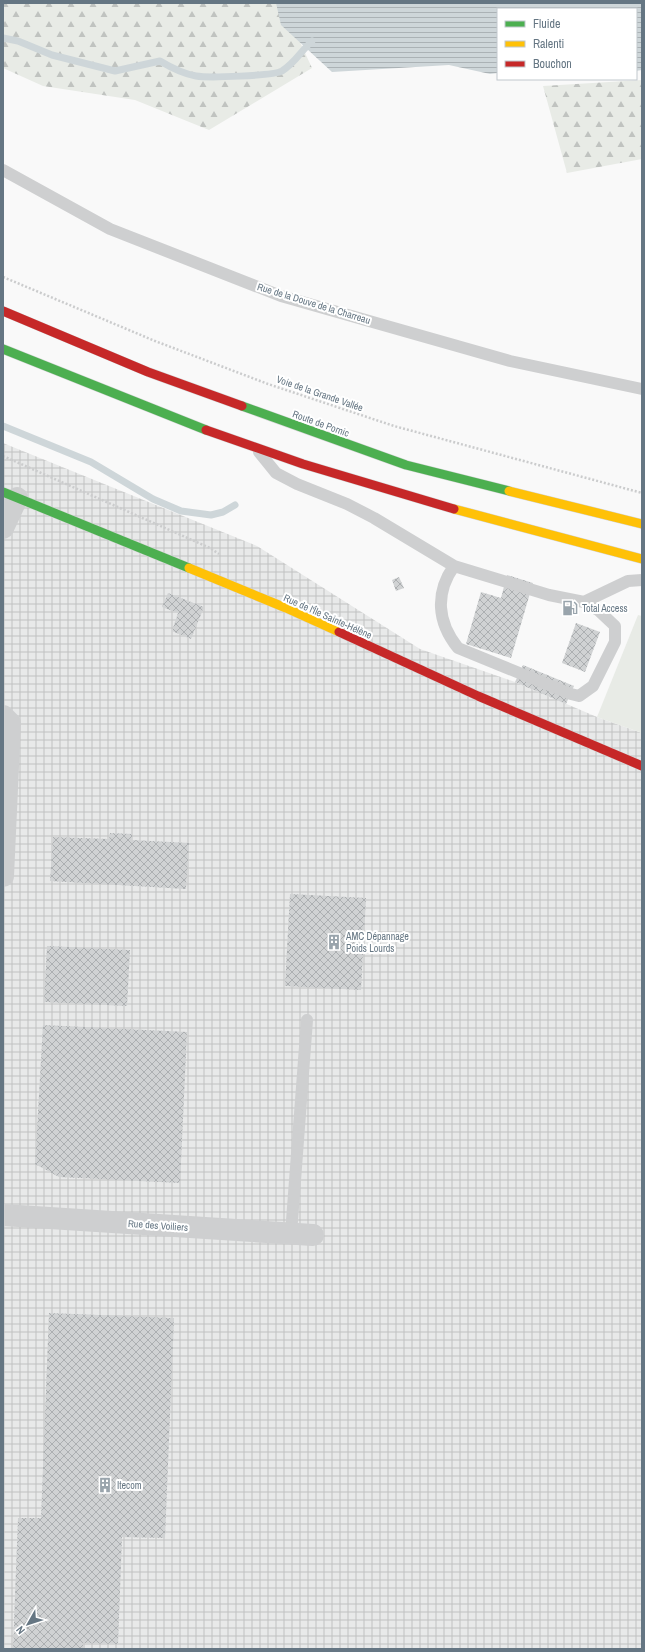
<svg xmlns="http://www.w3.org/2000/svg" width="645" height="1652" viewBox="0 0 645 1652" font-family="'Archivo Narrow',sans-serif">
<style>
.industrial{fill:url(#industrial-grid)}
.green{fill:#e8ebe6}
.forest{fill:url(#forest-firs)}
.water{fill:url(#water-rules)}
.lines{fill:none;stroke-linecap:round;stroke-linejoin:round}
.stream{stroke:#ced6d9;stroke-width:7}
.building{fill:url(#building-cross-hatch)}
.fast-casing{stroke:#d5d6d7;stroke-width:10}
.slow-casing{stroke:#d5d6d7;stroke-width:10}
.jam-casing{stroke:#d5d6d7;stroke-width:10}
.path{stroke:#cbcccd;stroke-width:2.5;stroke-dasharray:2 2;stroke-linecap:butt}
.lane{stroke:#cecfd0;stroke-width:12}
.street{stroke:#cecfd0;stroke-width:22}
.fast{stroke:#4caf50;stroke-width:9}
.slow{stroke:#ffc107;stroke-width:9}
.jam{stroke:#c62828;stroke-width:9}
.labels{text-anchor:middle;stroke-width:4;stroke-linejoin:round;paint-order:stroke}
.street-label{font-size:10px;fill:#657683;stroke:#fff}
.poi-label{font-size:10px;fill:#657683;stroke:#fff;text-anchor:start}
</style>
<defs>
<pattern id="industrial-grid" width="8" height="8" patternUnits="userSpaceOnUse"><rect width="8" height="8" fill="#e8e9e9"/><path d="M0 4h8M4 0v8" fill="none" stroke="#c0c1c2"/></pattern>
<pattern id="forest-firs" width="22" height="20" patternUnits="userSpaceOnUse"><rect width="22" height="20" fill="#e8ebe6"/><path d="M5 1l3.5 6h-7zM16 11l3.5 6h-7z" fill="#c0c3c0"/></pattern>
<pattern id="water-rules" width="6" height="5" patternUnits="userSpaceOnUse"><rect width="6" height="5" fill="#ced6d9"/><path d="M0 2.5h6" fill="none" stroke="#abb2b5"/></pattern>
<pattern id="building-cross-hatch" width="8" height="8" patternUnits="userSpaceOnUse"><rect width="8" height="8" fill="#d0d2d3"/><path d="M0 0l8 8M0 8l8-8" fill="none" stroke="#acafb1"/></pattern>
</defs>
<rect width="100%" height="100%" fill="#f9f9f9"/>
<path class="industrial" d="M3 443 257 546 420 649 515 682 597 717 642 733V1649H3Z"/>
<path class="green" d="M638 615 642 616V733L597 717Z"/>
<path class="forest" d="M3 3H282L312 68 209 130 135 100 43 86 3 68Z
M642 80V159L567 173 543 86Z"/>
<path class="water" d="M276 3H642V70L636 71V9H498V73L490 74 449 65 332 72 281 25Z"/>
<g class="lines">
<path class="stream" d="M3 38 18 41 52 55 115 71 160 61C170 67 184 74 196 76 208 78 273 76 282 71 295 63 301 51 312 41
M3 426 91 462 153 499 181 511 211 515 223 512 235 505"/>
</g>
<path class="building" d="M507 575 533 583 511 658 466 644 481 592 501 598Z
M399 577 404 588 396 591 392 580Z
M168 593 204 607 191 639 172 631 178 613 162 607Z
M576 623 600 632 585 672 562 663Z
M523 665 574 686 566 704 515 682Z
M110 833 132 834V840L189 843 186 889 50 881 53 837 109 839Z
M290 894 366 898 361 990 285 986Z
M47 946 130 950 127 1006 44 1002Z
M43 1025 187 1032 180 1183 59 1177 35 1164Z
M49 1313 174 1318 165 1538 122 1537 118 1644 83 1643V1649H13L18 1518H41Z"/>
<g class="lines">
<defs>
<path id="fast" d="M3 349 206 430
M242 406 406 465 509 491
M3 492 189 568"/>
<path id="slow" d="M509 491 642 524
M454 509 642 559
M189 568 286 608 339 632"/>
<path id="jam" d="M3 311 148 372 242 406
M206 430 303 464 454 509
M339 632 478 696 642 766"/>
</defs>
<use href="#fast" class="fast-casing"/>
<use href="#slow" class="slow-casing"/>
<use href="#jam" class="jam-casing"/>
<path class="path" d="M3 277 155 341 268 384 394 426 642 493
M3 456 210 548 219 554"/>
<path class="lane" d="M3 170 110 229 281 296 510 361 642 389
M259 452 276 473 297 484 347 504 374 518 454 566 549 595 584 602 598 610 615 626V642L593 686 579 696 571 694 458 648C437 622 435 593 454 566
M584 602 628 581 642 580
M291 1234 307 1020"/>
<path class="street" d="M3 528 17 498
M3 716 10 723 3 876
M3 1215 313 1235"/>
<use href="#fast" class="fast"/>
<use href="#slow" class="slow"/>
<use href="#jam" class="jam"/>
</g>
<defs>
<symbol id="fuel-bare" viewBox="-9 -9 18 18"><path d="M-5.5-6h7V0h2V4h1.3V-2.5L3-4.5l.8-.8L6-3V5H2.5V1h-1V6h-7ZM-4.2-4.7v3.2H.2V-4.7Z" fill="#99a4ac" stroke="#fff" stroke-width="2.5" paint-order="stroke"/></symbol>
<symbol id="building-bare" viewBox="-9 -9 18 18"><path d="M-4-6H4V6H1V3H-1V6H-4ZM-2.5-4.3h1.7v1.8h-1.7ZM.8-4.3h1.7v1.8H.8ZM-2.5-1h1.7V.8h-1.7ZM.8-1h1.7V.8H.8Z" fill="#99a4ac" stroke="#fff" stroke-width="2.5" paint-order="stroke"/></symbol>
</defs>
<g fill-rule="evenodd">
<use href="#fuel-bare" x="559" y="597" width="22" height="22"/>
<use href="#building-bare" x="323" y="931" width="22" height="22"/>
<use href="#building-bare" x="94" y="1474" width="22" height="22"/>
</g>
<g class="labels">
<g class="street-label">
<text transform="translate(314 303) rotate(17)" y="4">Rue de la Douve de la Charreau</text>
<text transform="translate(320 393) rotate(19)" y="4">Voie de la Grande Vallée</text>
<text transform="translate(321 423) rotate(20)" y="4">Route de Pornic</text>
<text transform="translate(328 616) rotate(24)" y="4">Rue de l'Île Sainte-Hélène</text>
<text transform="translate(158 1225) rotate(4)" y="4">Rue des Voiliers</text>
</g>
<g class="poi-label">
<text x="582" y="612">Total Access</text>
<text x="346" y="940">AMC Dépannage<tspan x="346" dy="12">Poids Lourds</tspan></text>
<text x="117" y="1489">Itecom</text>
</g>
</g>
<rect width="645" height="1652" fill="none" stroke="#657683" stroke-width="8"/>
<rect x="497" y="8" width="140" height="72" fill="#ffffff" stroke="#c1c8cd"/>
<rect x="505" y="21" width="20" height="6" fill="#4caf50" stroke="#c1c8cd"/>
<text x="533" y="28" font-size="12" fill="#657683">Fluide</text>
<rect x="505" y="41" width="20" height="6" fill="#ffc107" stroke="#c1c8cd"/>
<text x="533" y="48" font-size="12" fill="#657683">Ralenti</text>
<rect x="505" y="61" width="20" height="6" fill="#c62828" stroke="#c1c8cd"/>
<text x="533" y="68" font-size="12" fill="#657683">Bouchon</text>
<g transform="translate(28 1624) rotate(231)" stroke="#ffffff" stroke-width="3" paint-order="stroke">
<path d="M0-3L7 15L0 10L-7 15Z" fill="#657683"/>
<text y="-6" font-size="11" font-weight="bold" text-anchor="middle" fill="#657683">N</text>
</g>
</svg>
